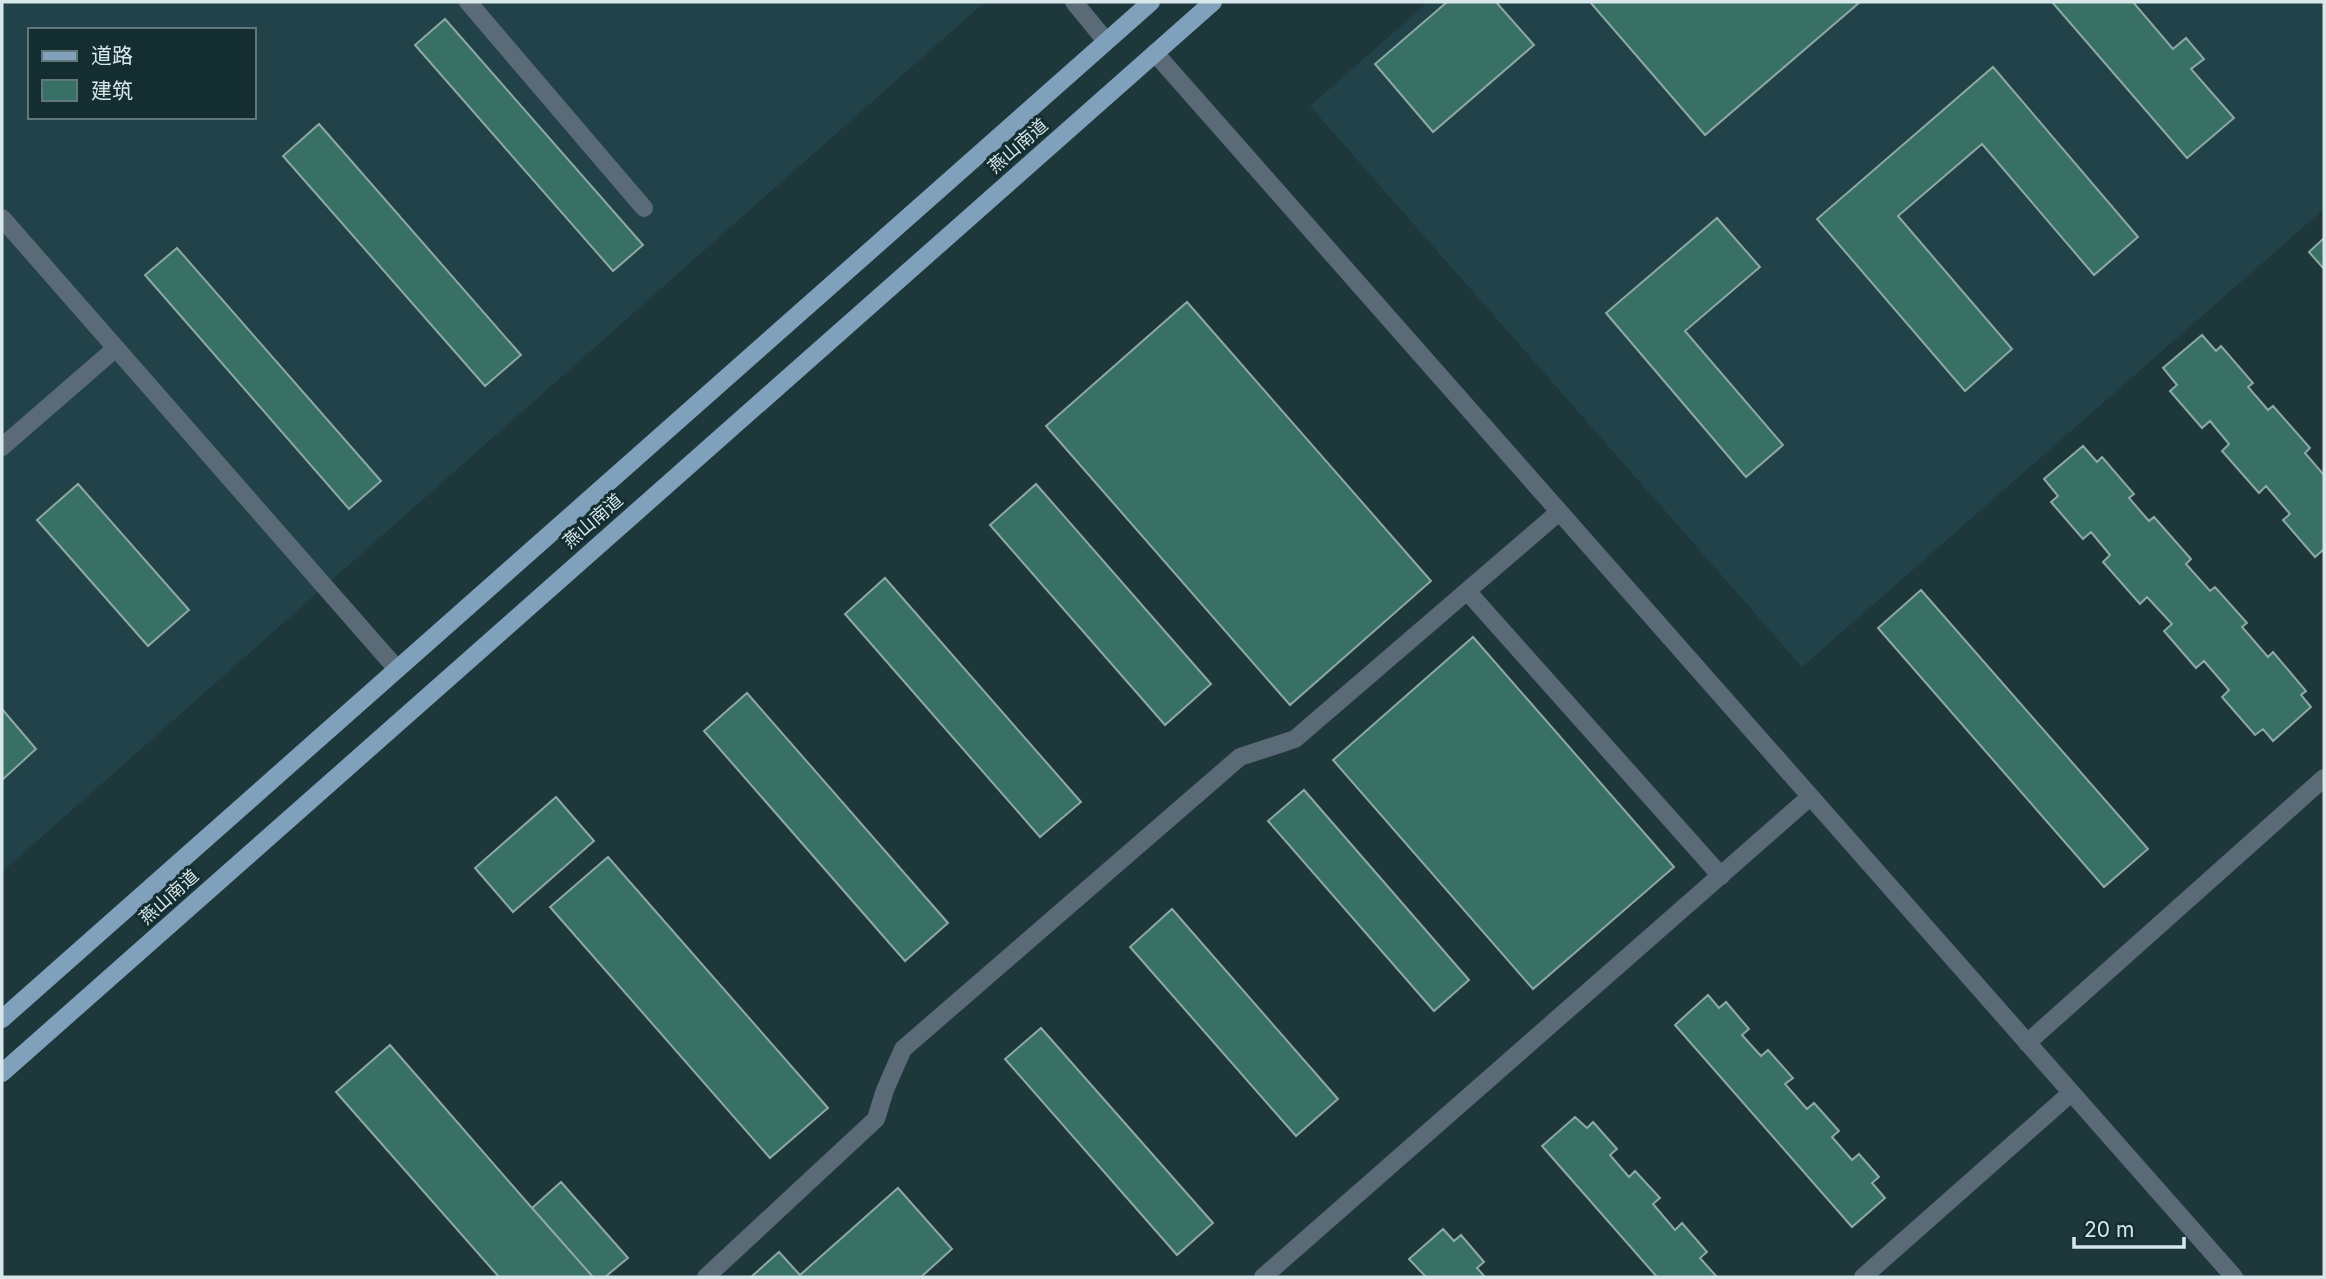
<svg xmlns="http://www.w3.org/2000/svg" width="2326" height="1279" viewBox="0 0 2326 1279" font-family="Inter,'Noto Sans SC',sans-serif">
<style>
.built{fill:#204248;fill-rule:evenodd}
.building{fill:#387065;stroke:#8ea9a3;stroke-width:2}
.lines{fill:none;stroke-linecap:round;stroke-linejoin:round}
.lane{stroke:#5a6a77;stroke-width:18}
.street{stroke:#5a6a77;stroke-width:18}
.primary{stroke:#80a1bb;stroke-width:18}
.labels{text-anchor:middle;stroke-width:6;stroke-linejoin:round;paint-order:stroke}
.street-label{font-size:18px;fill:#d8e7e9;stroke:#142d31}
</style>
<rect width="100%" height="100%" fill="#1e373b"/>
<path class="built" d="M2 2H985L2 872ZM30 30H254V117H30Z
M1428 2H2324V209L1802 667 1310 106Z"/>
<path class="building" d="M1447 2H1496L1534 45 1433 132 1375 64Z
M1590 2H1860L1705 135Z
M2052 2H2133L2173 49 2186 38 2204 59 2191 69 2234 118 2187 158Z
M445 19 643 245 613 271 415 45Z
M1993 67 2138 237 2094 275 1982 144 1898 216 2012 349 1965 391 1817 219Z
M319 124 521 355 485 386 283 156Z
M1717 218 1760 267 1685 331 1783 445 1746 477 1606 313Z
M2324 238V269L2309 252Z
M177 248 381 481 349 509 145 275Z
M1187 302 1431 581 1290 705 1046 426Z
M2202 335 2216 351 2221 346 2253 383 2248 387 2268 410 2273 406 2310 448 2305 453 2324 475V552L2323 550 2315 557 2283 520 2290 514 2266 486 2259 493 2222 451 2229 444 2210 421 2202 428 2170 391 2177 385 2163 368Z
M2083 446 2097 462 2102 457 2134 494 2129 498 2149 521 2154 517 2191 559 2186 564 2210 591 2215 587 2247 623 2242 627 2268 657 2273 652 2306 691 2301 695 2311 707 2273 741 2263 729 2255 735 2222 697 2229 690 2204 661 2196 668 2164 631 2172 624 2147 597 2140 604 2103 562 2110 555 2091 532 2083 539 2051 502 2058 496 2044 479Z
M78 484 189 610 148 646 37 520Z
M1036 484 1211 684 1165 725 990 525Z
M885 578 1081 802 1040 837 845 614Z
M1921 590 2148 849 2104 887 1878 628Z
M1473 637 1674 867 1533 989 1333 760Z
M747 693 948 923 905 961 704 731Z
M2 709 36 749 2 780Z
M1304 790 1469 980 1434 1011 1268 821Z
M556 797 594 841 513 912 475 868Z
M608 857 828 1108 770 1158 550 907Z
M1172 909 1338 1099 1296 1136 1130 947Z
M1708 995 1719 1008 1726 1002 1749 1029 1742 1035 1761 1056 1768 1050 1793 1078 1785 1084 1807 1109 1814 1103 1839 1131 1832 1137 1852 1160 1859 1154 1879 1177 1872 1183 1885 1198 1852 1227 1675 1025Z
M1041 1028 1213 1223 1177 1255 1005 1059Z
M390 1045 532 1208 593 1277H499L336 1092Z
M1575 1117 1587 1128 1593 1122 1617 1149 1610 1155 1629 1177 1635 1171 1660 1198 1653 1204 1675 1230 1682 1223 1707 1252 1700 1258 1717 1277H1657L1542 1146Z
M561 1182 628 1258 605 1277H593L532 1208Z
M898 1188 952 1249 921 1277H751L779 1252 800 1275Z
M1443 1229 1454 1241 1461 1235 1484 1262 1477 1268 1485 1277H1426L1409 1259Z"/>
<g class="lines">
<path class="lane" d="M468 2 644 208
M2 218 397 669
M2 447 116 348
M1467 591 1721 876
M2027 1043 2324 778
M706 1277 876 1119 885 1090 903 1049 1240 757 1295 739 1559 512
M1263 1277 1810 797
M1863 1277 2071 1093"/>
<path class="street" d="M1074 2 1106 41
M1155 53 2234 1277"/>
<path class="primary" d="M2 1019 1151 2
M2 1073 1213 2"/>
</g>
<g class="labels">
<g class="street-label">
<text transform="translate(1018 146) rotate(-41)" y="6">燕山南道</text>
<text transform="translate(593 521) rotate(-41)" y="6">燕山南道</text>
<text transform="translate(169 897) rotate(-42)" y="6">燕山南道</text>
</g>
</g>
<rect width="2326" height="1279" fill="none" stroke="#d8e7e9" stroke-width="7"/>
<rect x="28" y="28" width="228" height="91" fill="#142d31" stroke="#62777b" stroke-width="2"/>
<rect x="42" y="51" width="35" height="10" fill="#80a1bb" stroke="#62777b" stroke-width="2"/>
<text x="91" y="63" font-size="21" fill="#d8e7e9">道路</text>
<rect x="42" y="80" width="35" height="21" fill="#387065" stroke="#62777b" stroke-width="2"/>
<text x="91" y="98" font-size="21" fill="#d8e7e9">建筑</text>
<path d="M2074 1237v10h110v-10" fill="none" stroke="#d8e7e9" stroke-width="3.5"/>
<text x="2084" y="1237" font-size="21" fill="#d8e7e9" stroke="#142d31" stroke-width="5" paint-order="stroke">20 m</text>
</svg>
